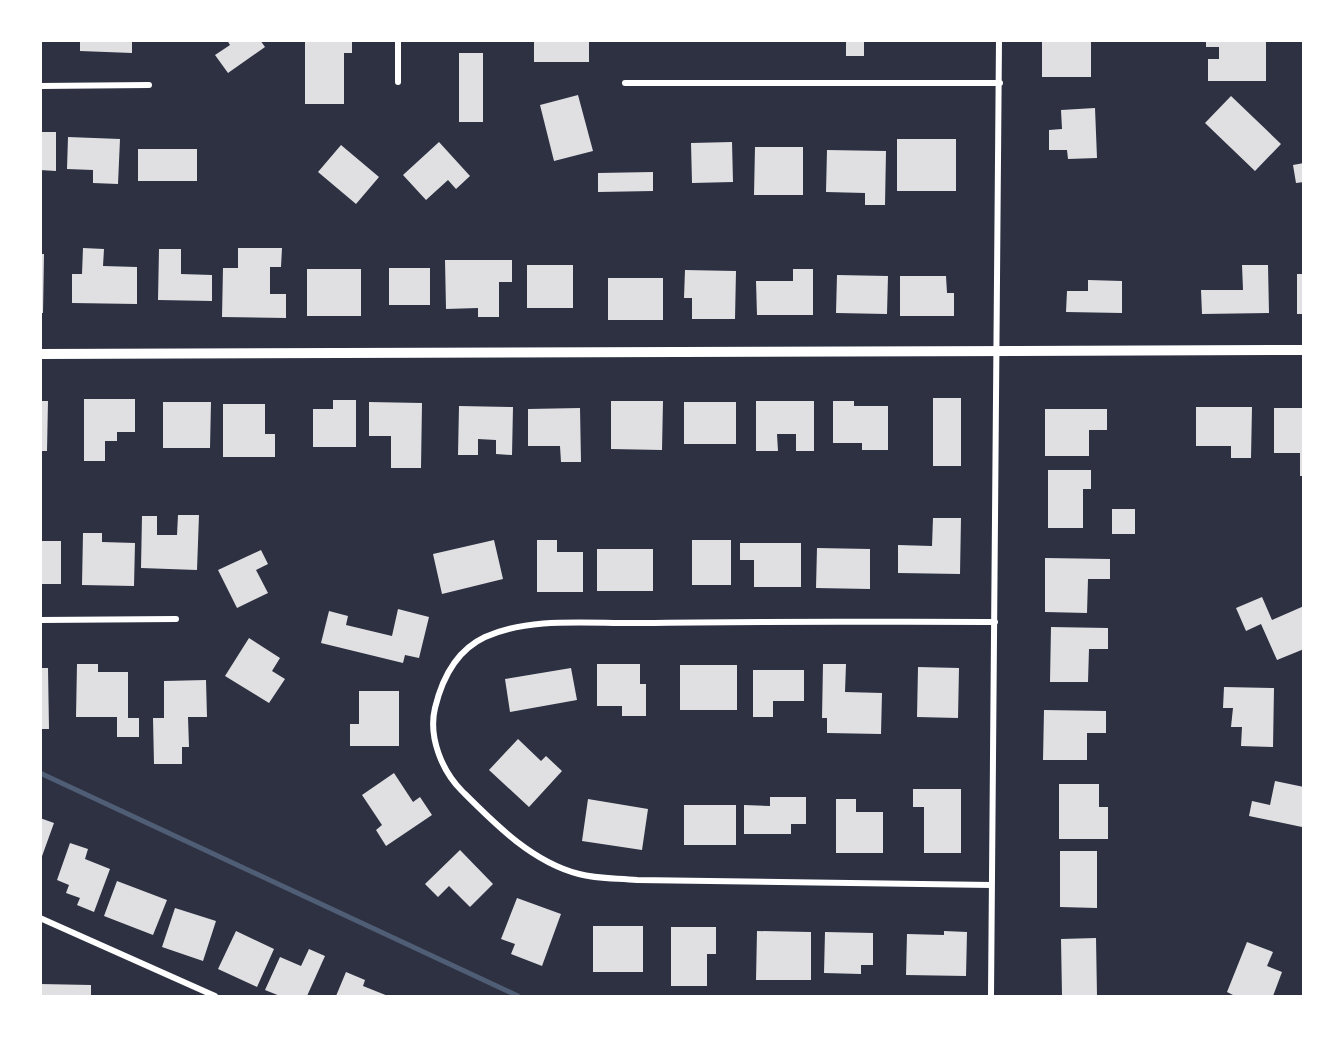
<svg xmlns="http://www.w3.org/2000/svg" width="1344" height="1037" viewBox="0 0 1344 1037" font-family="Raleway,sans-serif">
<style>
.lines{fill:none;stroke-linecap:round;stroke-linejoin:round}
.stream{stroke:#4f5d75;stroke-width:5}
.building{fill:#e0e0e3}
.minor{stroke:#fff;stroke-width:6}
.tertiary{stroke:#fff;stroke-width:10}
</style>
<rect width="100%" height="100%" fill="#2d3142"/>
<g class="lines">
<path class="stream" d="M40 773 518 996"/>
</g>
<path class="building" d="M80 40H132V53L80 51Z
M227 40H260L265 47 228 73 215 55 230 45Z
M305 40H352V53H344V104H305Z
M534 40H589V62H534Z
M846 40H864V56H846Z
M1042 40H1091V77H1042Z
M1206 40H1266V81H1208V59H1219V47H1206Z
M459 53H483V122H459Z
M578 95 593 151 554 161 540 105Z
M1231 96 1281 144 1255 171 1205 123Z
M1095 108 1097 158 1068 159 1067 150H1049V130L1062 129 1061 110Z
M40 132H56V171L40 170Z
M68 137 120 139 118 184 93 183V170L67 169Z
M897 139H956V191H897Z
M439 142 470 176 456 189 448 180 426 200 403 175Z
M732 142 733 182 692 183 691 143Z
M341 145 379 177 356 204 318 172Z
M755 147H803V195H754Z
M138 149H197V181H138Z
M827 150 886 151 885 205H865V193L826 192Z
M1304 163V182L1296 183 1293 165Z
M653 172V191L598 192V173Z
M83 248 104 249 103 266 137 267V304L72 303V274H82Z
M238 248H282L281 267H270V294H286V318L222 317 223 268H238Z
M159 249H181V274L212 275V301L158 300Z
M40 254H44L43 313H40Z
M445 260H512V282H499V317H478V308L446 309Z
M527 265H573V308H527Z
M1242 265H1268L1269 313 1202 314 1201 290H1243Z
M389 268H430V305H389Z
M307 269H361V316H307Z
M793 269H813V315H757L756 281H793Z
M685 270 736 271 735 319H692V298H684Z
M1297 274H1304V314H1297Z
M837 275 888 276 887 314 836 313Z
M900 276H946L947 293H954V316H900Z
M608 278H663V320H608Z
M1088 280 1122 281V313L1066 312 1067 291H1088Z
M933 398H961V466H933Z
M84 399H135V432H117V441H105V461H84Z
M333 400H356V447H313V409H333Z
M40 401H48L47 451H40Z
M611 401H663L662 450 611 449Z
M756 401H814V451H796V434H777L778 451H756Z
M833 401H854V406H888V450H862V443H833Z
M163 402H211L210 448H163Z
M369 402 422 403 421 468H391V436H369Z
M684 402H736V444H684Z
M223 404H265V434H275V457H223Z
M459 406 513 407 512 455 496 454V440L478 439V455H458Z
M1196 407H1252L1251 458H1231V446H1196Z
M580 408 581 462H561L560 446H528V409Z
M1274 408H1304V476H1300V453H1274Z
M1045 409H1107V430H1089V456H1045Z
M1048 470H1091V489H1083V528H1048Z
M1112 509H1135V534H1112Z
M178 515H199L197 570 141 568 142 516H157V535H177Z
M933 518H961L960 574 898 573V545L932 546Z
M83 533H102V542L135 543 134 586 82 585Z
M494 540 503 579 442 594 433 554Z
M537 540H557V552H583V592H537Z
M692 540H731V585H692Z
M40 541H61V584H40Z
M740 543H801V587H754V560H740Z
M817 548 870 549V589L816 588Z
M597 549H653V591H597Z
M261 550 268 564 256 570 268 593 237 608 218 570Z
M1045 558 1110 559V579H1088L1087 613 1045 612Z
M1262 597 1272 620 1304 606V649L1277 660 1261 624 1246 631 1236 608Z
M398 609 429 617 419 658 405 655 403 663 321 643 329 611 348 616 346 625 392 636Z
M1051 627 1108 628V649H1089L1088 682H1050Z
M249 638 280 658 272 671 285 679 269 703 225 676Z
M77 664H98V672H128V718H139V737H117V717H76Z
M597 664H640V684H646V716H622V706H597Z
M823 664H846L845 692 882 693 881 734 827 733V718H822Z
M680 665H737V710H680Z
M918 667 959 668 958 718 917 717Z
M40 668H48L49 729H40Z
M571 668 577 700 510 712 505 679Z
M753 670H804V701H773V717H753Z
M206 680 207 717H188L189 747H182V764H154L153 718H164V681Z
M1224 687 1274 688 1273 747 1241 746 1242 727H1231L1233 708H1223Z
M359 691H399V746H350V724H359Z
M1044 710 1106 711V733H1087V760H1043Z
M518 739 541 761 546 756 562 771 529 807 489 770Z
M394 773 413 802 420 797 432 815 386 846 376 830 382 825 362 795Z
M1275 781 1304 787 1302 827 1249 816 1252 801 1270 805Z
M1059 784H1099V807H1108V839H1059Z
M913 789H961V853H924V807H913Z
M770 797H806V824H791V834H744V805L770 806Z
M588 799 648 809 642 850 582 841Z
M836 799H856V812H883V853H836Z
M684 805H736V845H684Z
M40 818 54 823 41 859H40Z
M70 843 88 849 85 859 110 869 94 912 77 905 80 898 66 893 69 885 57 880Z
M460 850 493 884 470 907 449 886 438 897 425 884Z
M1060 851H1097V908L1060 907Z
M117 881 167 900 153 935 104 916Z
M517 898 561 914 542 966 511 954 515 944 501 939Z
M175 908 216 921 203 961 162 947Z
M593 926H643V972H593Z
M671 927H716V954H707V986H671Z
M236 931 274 949 257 987 218 969Z
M757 931 811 932V980H756Z
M944 931 967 932 966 976 906 975 907 934 944 935Z
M825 932 873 933V965H861V974L824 973Z
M1096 938 1097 996H1062L1061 939Z
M1247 942 1273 952 1267 966 1282 972 1273 996H1235L1227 992Z
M309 949 325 956 307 996H280L265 990 280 957 301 966Z
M346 972 365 980 363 986 388 996H336Z
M40 984 91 985V996H40Z"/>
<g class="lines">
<path class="minor" d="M398 82V40
M625 83H1000
M40 86 149 85
M40 620 176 619
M992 885 637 880C619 878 597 879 579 874 532 862 495 824 462 791 442 771 428 737 435 708 442 679 457 650 485 637 532 616 592 624 642 623 759 621 877 622 995 622
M40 918 215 996
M991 996 999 40"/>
<path class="tertiary" d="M40 354 1304 350"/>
</g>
<rect width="1344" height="1037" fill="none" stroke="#ffffff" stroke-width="84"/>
</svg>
